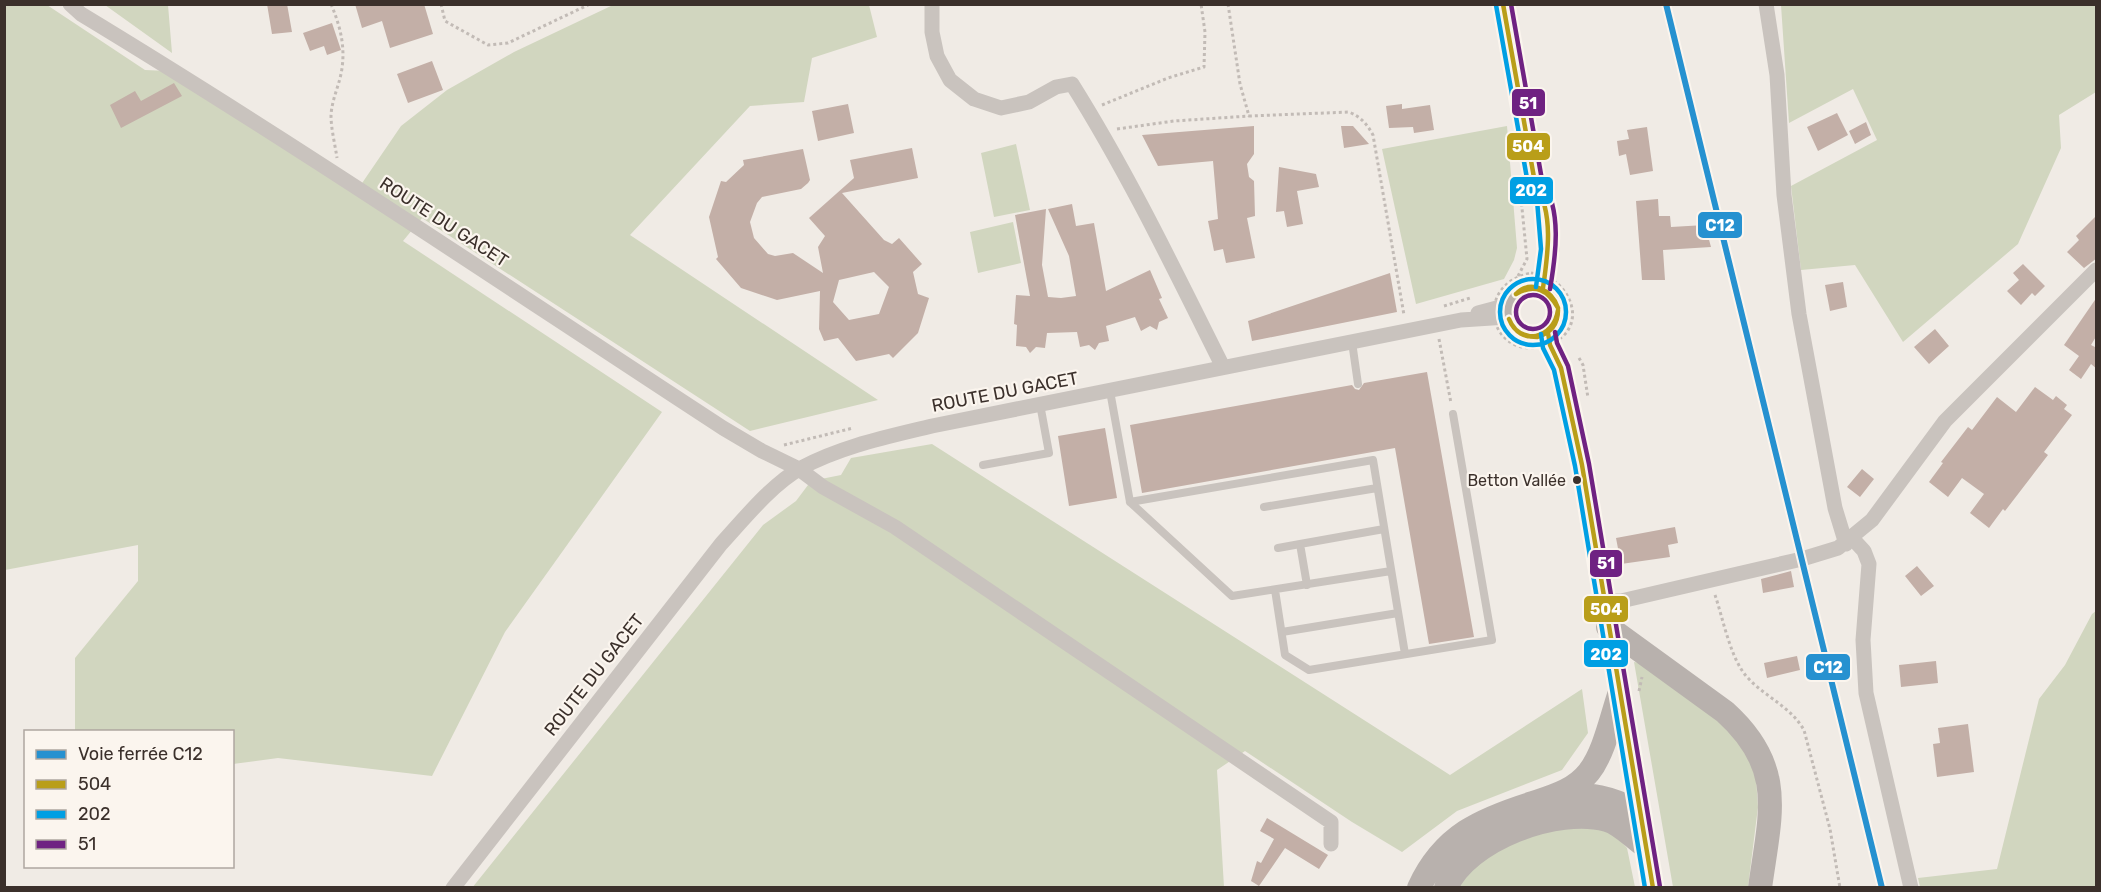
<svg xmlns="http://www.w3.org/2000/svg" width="2101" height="892" viewBox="0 0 2101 892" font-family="Rubik,sans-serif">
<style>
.green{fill:#d1d6bf}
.building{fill:#c3afa7;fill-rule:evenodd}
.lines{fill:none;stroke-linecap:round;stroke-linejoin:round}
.path{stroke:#c2bbb6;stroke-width:3;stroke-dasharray:3 3;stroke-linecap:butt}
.service{stroke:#c9c3be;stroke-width:8}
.minor{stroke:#c9c3be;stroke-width:15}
.secondary{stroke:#bab3ae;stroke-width:21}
.primary{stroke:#b8b1ad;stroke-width:24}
.bus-1-casing{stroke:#fbf5ee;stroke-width:9}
.bus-2-casing{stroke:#fbf5ee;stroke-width:9}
.bus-3-casing{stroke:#fbf5ee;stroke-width:9}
.bus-1{stroke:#b99e19;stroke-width:4.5}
.bus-2{stroke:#009fe3;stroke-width:4.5}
.bus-3{stroke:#6f2282;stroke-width:4.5}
.rail-1-casing{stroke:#fbf5ee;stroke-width:10}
.rail-1{stroke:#2691d0;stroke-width:6}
.bus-dot{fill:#3b302b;stroke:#fbf5ee;stroke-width:2}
.labels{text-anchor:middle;stroke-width:4.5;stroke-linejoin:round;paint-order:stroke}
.bus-label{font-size:16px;fill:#3b302b;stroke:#fbf5ee;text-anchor:end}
.street-label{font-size:18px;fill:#3b302b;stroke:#fbf5ee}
.line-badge{stroke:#fbf5ee;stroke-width:2}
.badge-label{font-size:16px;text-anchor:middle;font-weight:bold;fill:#fff}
</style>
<rect width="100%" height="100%" fill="#f0ebe5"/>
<path class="green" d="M5 5H47L145 70 167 71 356 192 401 126 447 90 514 52 613 5H869L877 37 812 58 804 102 750 106 630 235 878 400 750 431 422 218 403 241 662 412 505 632 432 776 278 758 233 764 232 732 75 731V658L138 581V545L5 570Z
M105 5H168L172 53Z
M1781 5H2096V92L2059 115 2061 148 2018 244 1903 342 1855 265 1801 270 1791 186 1877 140 1853 89 1789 123Z
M1507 126 1517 248 1514 260 1504 279 1416 304 1382 149Z
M1016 144 1030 210 994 217 981 153Z
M1013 222 1021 263 978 273 970 232Z
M932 444 1450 775 1582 689 1588 733 1562 770 1457 811 1402 852 1352 822 1245 751 1217 770 1224 887 472 888 763 525 796 501 811 481 841 475 851 458Z
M2096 611V887H1920L1918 878 1997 869 2039 699 2065 665 2092 614Z
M1634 662 1640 663 1715 716 1742 742 1756 778 1758 807 1748 887H1673Z
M1582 827 1609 828 1627 848 1635 887 1457 888 1469 868 1501 848 1547 831Z"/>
<path class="building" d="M267 4H287L292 32 272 34Z
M355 4H424L433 34 390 48 382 21 362 28Z
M332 23 341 50 327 55 324 46 310 51 303 33Z
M432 61 443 90 408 103 397 74Z
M174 83 182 96 121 128 110 105 135 91 141 101Z
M848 104 854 133 818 141 812 111Z
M1402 104V109L1430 105 1434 130 1414 133 1413 127 1389 128 1386 106Z
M1837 113 1848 135 1818 151 1807 127Z
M1866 122 1871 135 1855 144 1849 131Z
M1254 126V154L1247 164 1249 177 1254 181 1255 216 1247 218 1255 258 1226 263 1223 249 1214 251 1208 221 1218 219 1213 161 1158 166 1142 135Z
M1341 126H1353L1369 144 1344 148Z
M1647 127 1653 171 1630 175 1626 154 1619 156 1617 141 1629 139 1627 130Z
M912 148 918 178 842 193 884 240 892 244 899 238 922 264 913 272 918 294 929 298 918 333 893 358 889 354 856 361 838 338 824 341 819 329 820 291 777 300 741 288 716 259 718 257 709 217 721 181 726 182 744 165 743 160 803 149 810 180 808 183 801 189 762 197 757 203 750 222 754 238 768 254 775 256 793 253 823 273 818 247 825 236 809 218 854 178 850 160ZM874 272 889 287 879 314 849 320 833 302 839 280Z
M1279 167 1316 174 1319 187 1297 191 1303 224 1287 227 1284 211 1276 212Z
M1658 199 1659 216H1670L1671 227 1705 225 1711 247 1663 250 1665 280H1642L1636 201Z
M1072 204 1076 226 1094 223 1106 291 1150 270 1162 298 1159 299 1168 318 1159 322 1157 330 1150 326 1141 331 1135 317 1106 326 1109 341 1099 343 1095 350 1089 345 1080 347 1077 332 1047 333 1045 348 1036 347 1030 353 1026 347 1016 346 1017 325 1014 324 1016 295 1030 296 1015 215 1046 209 1042 265 1048 297 1061 298 1076 296 1069 256 1048 209Z
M2097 215V258L2084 268 2067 252 2079 240 2076 236Z
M2023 264 2045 286 2035 296 2032 293 2021 305 2007 291 2019 280 2013 273Z
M1390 273 1397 312 1252 341 1248 321Z
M1843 282 1847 307 1830 311 1825 285Z
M2097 297V335L2091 345 2097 348V369L2091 364 2081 379 2069 370 2079 356 2064 345Z
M1935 329 1949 346 1929 364 1914 347Z
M1427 372 1474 637 1429 644 1395 448 1142 493 1130 425 1352 385 1355 389 1359 390 1364 383Z
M2035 387 2053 400 2056 396 2067 405 2064 409 2072 415 2044 452 2048 455 2005 511 2003 509 1989 528 1970 513 1984 494 1962 478 1948 497 1929 482 1943 463 1941 462 1968 427 1972 430 1997 397 2016 412Z
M1105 428 1117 498 1069 506 1058 436Z
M1862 469 1874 479 1860 497 1847 487Z
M1675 527 1678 543 1668 545 1670 557 1621 564 1616 538Z
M1917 566 1934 586 1921 596 1905 576Z
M1791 571 1794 587 1763 593 1761 579Z
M1797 656 1800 670 1767 678 1764 663Z
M1936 661 1938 683 1901 687 1899 665Z
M1968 724 1974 772 1937 777 1933 744 1940 743 1938 728Z
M1267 818 1328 855 1319 869 1285 848 1259 886 1251 881 1257 861 1261 863 1274 839 1260 831Z"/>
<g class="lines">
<path class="path" d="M331 4C341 28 346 49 341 74 338 88 332 100 331 115 331 129 335 144 337 158
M441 4 445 21 488 45 508 43 590 4
M1228 4 1240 84 1249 116 1349 112C1361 117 1367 124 1373 135L1404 315
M1102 105 1168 78 1204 67 1205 32 1201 4
M1117 129 1174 121 1249 116
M1531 273C1537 274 1544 275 1549 278 1569 288 1582 317 1564 335 1557 342 1549 345 1539 347 1489 356 1473 285 1531 273Z
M1518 276 1527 259 1521 198
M1444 306 1470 298
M1439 339 1451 403
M1579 358 1583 365 1588 398
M784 445 853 428
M1715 595C1723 618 1730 658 1747 677 1765 697 1790 706 1804 730L1830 829 1840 888
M1639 691 1642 677"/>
<path class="service" d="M1352 342 1358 384
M1110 391 1130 502 1373 460 1405 654
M983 465 1049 453 1040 404
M1130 502 1232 596 1391 571
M1264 507 1377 488
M1278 548 1300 544
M1307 585 1300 544 1384 529
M1275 590 1285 655 1309 670 1492 640 1453 414
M1282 632 1398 613"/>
<path class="minor" d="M70 4 81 14C299 146 510 289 723 428L762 451 799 469 823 487 895 527 1331 822V844
M932 4V32L937 56 950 80 974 99 1001 108 1029 102 1056 87 1072 84C1129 175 1175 271 1223 367
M1766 4 1777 75 1784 195 1799 314 1835 508 1846 544
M1478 313 1508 305
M1852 538 1864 551 1869 564 1863 640 1866 693 1911 888
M1603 601H1621L1802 559 1838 548 1872 520 1945 421 2096 270
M453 888 721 544C743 520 772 484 801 468 842 446 887 437 932 426L1461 320 1507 317"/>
<path class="secondary" d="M1503 4 1535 183 1544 197 1549 249 1543 288
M1508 312a25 25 0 1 1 50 0a25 25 0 1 1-50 0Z
M1548 333 1550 345 1561 368 1582 465 1653 888"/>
<path class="primary" d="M1608 627 1725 712C1787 768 1770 814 1760 888
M1559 795C1594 794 1607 797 1638 811
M1419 888C1443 835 1482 819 1533 803 1554 796 1575 790 1589 772 1604 753 1611 719 1619 695
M1446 888C1467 839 1558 806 1607 820 1621 824 1633 838 1645 846"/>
<defs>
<path id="bus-1" d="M1503 4 1535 183C1554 213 1548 254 1543 288
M1516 294C1531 279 1552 290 1558 308
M1516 294C1535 283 1548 290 1558 308
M1509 319C1520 347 1554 339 1558 310
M1509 319C1514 332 1524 337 1537 337 1551 333 1558 324 1558 310
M1548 333 1550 345 1561 368 1582 465 1653 888"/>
<path id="bus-2" d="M1496 5 1528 184 1537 200 1541 249 1536 287
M1500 312a33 33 0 1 1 66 0a33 33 0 1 1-66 0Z
M1541 334 1543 348 1554 370 1575 466 1645 888"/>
<path id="bus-3" d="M1511 4 1542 180C1562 211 1556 254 1550 289
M1516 312a17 17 0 1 1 34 0a17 17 0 1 1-34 0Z
M1555 332 1557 343 1568 366 1589 464 1660 887"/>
</defs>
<use href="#bus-1" class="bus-1-casing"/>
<use href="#bus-2" class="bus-2-casing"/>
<use href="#bus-3" class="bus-3-casing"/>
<use href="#bus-1" class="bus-1"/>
<use href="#bus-2" class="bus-2"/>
<use href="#bus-3" class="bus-3"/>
<defs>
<path id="rail-1" d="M1666 4 1882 888"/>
</defs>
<use href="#rail-1" class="rail-1-casing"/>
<use href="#rail-1" class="rail-1"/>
</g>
<circle class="bus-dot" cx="1577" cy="480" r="5"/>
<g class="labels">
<g class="bus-label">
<text x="1566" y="486">Betton Vallée</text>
</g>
<g class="street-label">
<text transform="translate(444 222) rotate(33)" y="6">ROUTE DU GACET</text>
<text transform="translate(1005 392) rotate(-11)" y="6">ROUTE DU GACET</text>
<text transform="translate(594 675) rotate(-52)" y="6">ROUTE DU GACET</text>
</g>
</g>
<g class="line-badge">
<rect x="1511" y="88" width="35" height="29" rx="6" fill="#6f2282"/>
<rect x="1506" y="132" width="45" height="29" rx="6" fill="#b99e19"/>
<rect x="1509" y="176" width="45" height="29" rx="6" fill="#009fe3"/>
<rect x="1697" y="211" width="46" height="28" rx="6" fill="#2691d0"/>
<rect x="1589" y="549" width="34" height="29" rx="6" fill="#6f2282"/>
<rect x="1583" y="595" width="46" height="28" rx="6" fill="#b99e19"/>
<rect x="1583" y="639" width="46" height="29" rx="6" fill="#009fe3"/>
<rect x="1805" y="653" width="46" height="28" rx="6" fill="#2691d0"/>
</g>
<g class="badge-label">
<text x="1528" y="109">51</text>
<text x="1528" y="152">504</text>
<text x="1531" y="196">202</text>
<text x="1720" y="231">C12</text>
<text x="1606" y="569">51</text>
<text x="1606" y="615">504</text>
<text x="1606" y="660">202</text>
<text x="1828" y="673">C12</text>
</g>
<rect width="2101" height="892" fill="none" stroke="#3b302b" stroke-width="12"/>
<rect x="24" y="730" width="210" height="138" fill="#fbf5ee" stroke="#aea6a0" stroke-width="1.5"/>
<rect x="36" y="750" width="30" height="9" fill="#2691d0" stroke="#aea6a0" stroke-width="1.5"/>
<text x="78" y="760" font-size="18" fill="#3b302b">Voie ferrée C12</text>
<rect x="36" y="780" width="30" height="9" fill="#b99e19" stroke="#aea6a0" stroke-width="1.5"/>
<text x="78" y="790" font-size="18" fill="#3b302b">504</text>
<rect x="36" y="810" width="30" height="9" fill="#009fe3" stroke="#aea6a0" stroke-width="1.5"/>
<text x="78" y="820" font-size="18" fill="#3b302b">202</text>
<rect x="36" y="840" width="30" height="9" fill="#6f2282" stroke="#aea6a0" stroke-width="1.5"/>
<text x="78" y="850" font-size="18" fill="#3b302b">51</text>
</svg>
